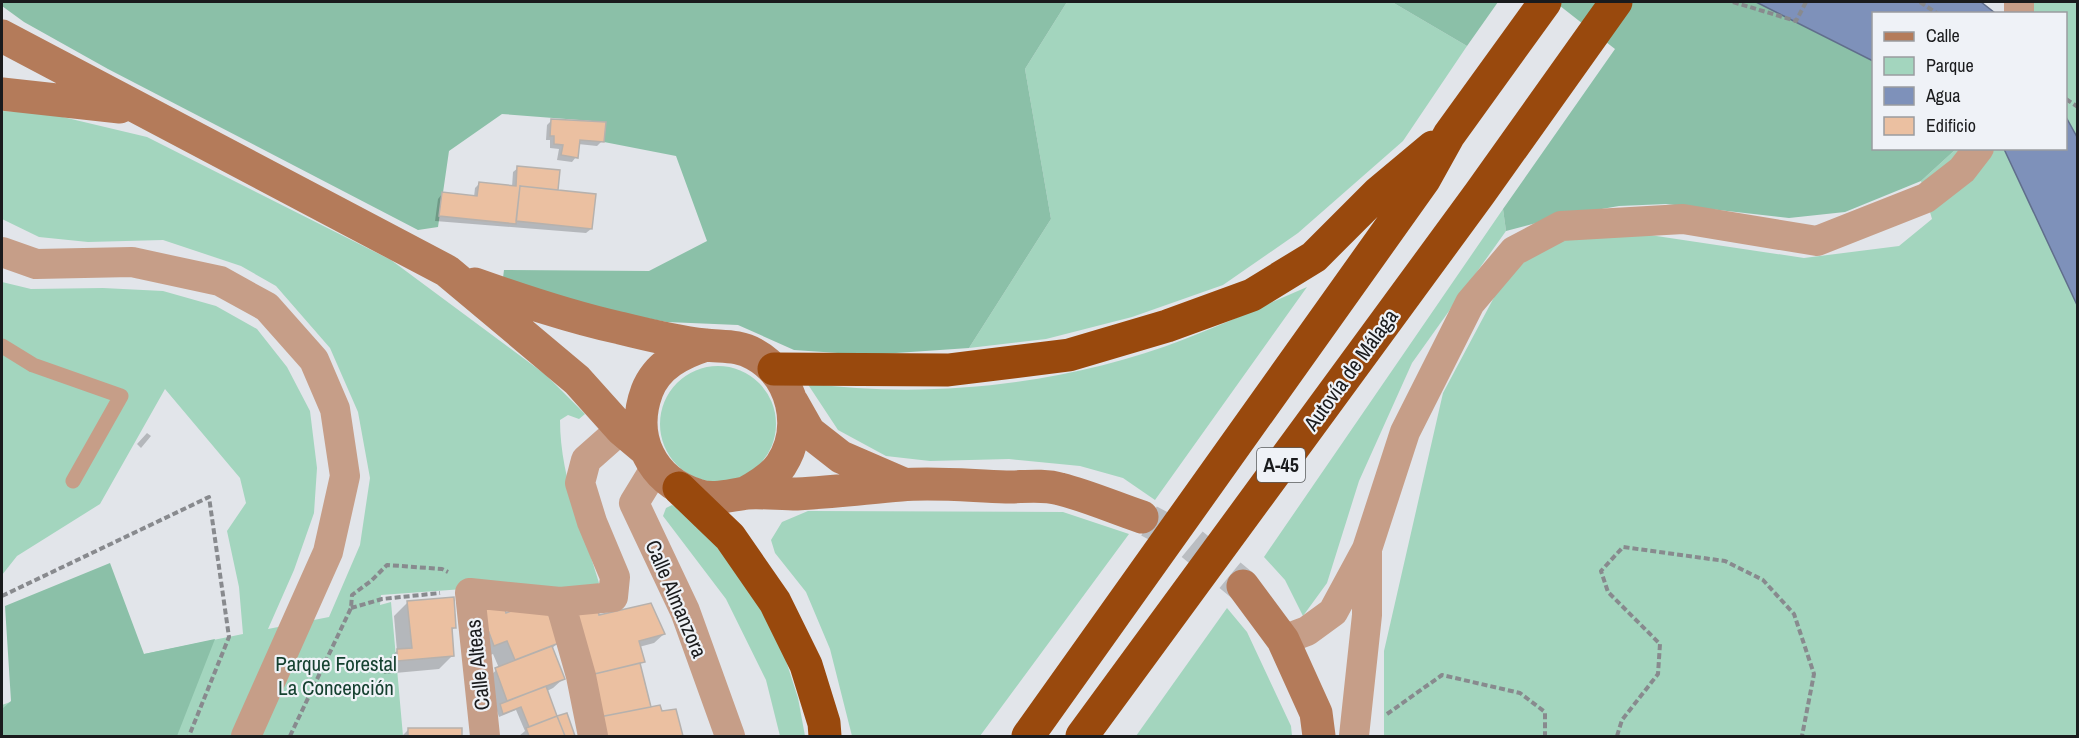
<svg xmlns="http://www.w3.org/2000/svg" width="2079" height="738" viewBox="0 0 2079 738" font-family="'Archivo Narrow',sans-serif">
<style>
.green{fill:#a3d5be}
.forest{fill:#8bc0a8}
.water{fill:#7e91ba;stroke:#606e8b;stroke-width:1.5}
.shadow{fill:#0003}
.building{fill:#ebc0a1;stroke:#b6b1ad;stroke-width:1.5}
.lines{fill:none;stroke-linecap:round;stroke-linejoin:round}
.secondary-tunnel{stroke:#babdc1;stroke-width:33;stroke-dasharray:33 16;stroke-linecap:butt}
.path{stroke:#888a8e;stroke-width:4;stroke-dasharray:6 3;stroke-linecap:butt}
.lane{stroke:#c69e88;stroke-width:15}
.street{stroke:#c69e88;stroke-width:30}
.secondary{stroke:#b47b5a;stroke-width:33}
.highway{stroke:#99490d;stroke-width:33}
.labels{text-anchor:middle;stroke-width:4.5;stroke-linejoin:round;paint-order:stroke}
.shield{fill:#eff2f7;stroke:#5a5c5e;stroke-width:1.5}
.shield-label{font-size:20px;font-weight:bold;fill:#1a1b1d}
.street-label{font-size:21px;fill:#1a1b1d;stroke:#eff2f7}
.park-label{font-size:21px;fill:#154130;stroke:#eff2f7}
</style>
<rect width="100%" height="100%" fill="#e2e5ea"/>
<path class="green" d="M1067 2H1392L1467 46 1403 141 1298 233 1223 285 1132 317 1046 339 969 348 1051 219 1025 69Z
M2005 2H2077V137L2066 117V14L2005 13Z
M2 111 46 113 147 137 391 260 546 375 585 414 579 419 568 415 560 420C560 476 583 529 599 583L585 596 477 588 381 595 380 605 391 602 403 736H2V705L144 654 243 634 239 587 227 531 246 503 240 478 165 389 100 504 17 556 2 575V282L31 289 103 288 163 291 216 306 257 329 287 367 310 411 317 468 314 513 294 570 268 629 329 617 360 545 370 478 358 412 330 348 276 286 241 266 163 240 88 242 39 237 2 219Z
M1956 149H2004L2077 305V736H1384V651L1443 393 1507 273 1568 234 1623 231 1804 258 1899 246 1932 219 1921 181Z
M1503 209 1506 231 1412 363 1359 481 1327 583 1303 616 1285 580 1264 557Z
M1307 287 1155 500 1123 478 1080 466 1009 459 930 461 886 456 838 430 807 383C931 400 1069 384 1185 339 1226 323 1267 304 1307 287Z
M660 424a58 58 0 1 1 116 0a58 58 0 1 1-116 0Z
M672 505 698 520 750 588 780 642 798 698 805 736H780L766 680 726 599 663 516 666 508Z
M808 511 1063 512 1129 534 980 736H852L830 649 806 592 775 553 771 540 782 522Z
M1227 608 1247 632 1291 726 1292 736H1136Z"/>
<path class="forest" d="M2 2H1067L1025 69 1051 219 969 348 867 355 794 350 738 325 667 322 578 305 503 278 504 270 649 271 707 241 676 156 604 142 605 122 502 114 449 151 438 227 418 230 108 69 24 22 2 6Z
M1392 2H1498L1467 46Z
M1555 2H1756L1873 61 1874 148 1956 149 1921 181 1845 212 1789 218 1666 204 1619 206 1567 215 1506 231 1503 209 1615 49Z
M110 563 144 654 215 639 177 736H2V709L11 701 5 606Z"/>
<path class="water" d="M1756 2H1981L1995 13 1874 14 1873 61Z
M2066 117 2077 137V305L2004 149 2066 148Z"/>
<path class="shadow" d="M552 120 602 141 597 146 578 144 576 157 572 162 557 160 559 149 550 148V140H546L547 125Z
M518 168 556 191 591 229 586 233 435 221 438 199 442 194 474 197 475 188 479 184 512 187 513 172Z
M147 433 151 436 141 448 137 444Z
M408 602 455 627 451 631 453 655 439 669 384 674 383 664 397 651 394 616Z
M505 615 558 643 551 649 563 679 553 688 547 691 556 718 566 715 574 736H519L525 731 516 710 499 717 486 679 499 668 493 654 480 659 468 627Z
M598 616 664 634 654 643 639 647 643 661 639 665 649 709 661 713 675 710 681 736H587Z
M409 729 461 730V736H402Z"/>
<path class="building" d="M551 119 606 122 604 142 580 140 578 158 561 155 563 145 554 144V136H550Z
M517 166 560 170 558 190 520 186 516 224 439 216 442 192 477 196 479 182 516 186Z
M520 186 596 194 592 229 516 221Z
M454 597 456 628H452L454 656 397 661V649L412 648 407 601Z
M503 602 506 613 522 607H546L559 643 515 660 507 641 494 646 481 611Z
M651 603 665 634 639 641 645 662 590 675 577 615 598 610 599 615Z
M552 646 565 679 507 701 495 668Z
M640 663 651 707 599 717 590 675Z
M546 686 557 716 529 727 521 707 503 714 500 704Z
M660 705 662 711 676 709 683 736H604L599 717Z
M567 713 575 736H565L557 716Z
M557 716 565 736H529L526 728Z
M408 728H462V736H408Z"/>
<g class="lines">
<path class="secondary-tunnel" d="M1149 521 1192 544 1243 586"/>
<path class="path" d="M1733 2 1796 21 1806 2
M1920 2 1938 14
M2066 99 2078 107
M2 596 209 497 229 637 189 736
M351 608 382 599 440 593
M1387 714 1442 675 1520 693 1545 712V736
M290 736 351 608 352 595 371 581 387 565 442 569 448 572
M1617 736 1622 720 1658 674 1660 644 1608 592 1601 571 1623 547 1725 561 1763 580 1794 614 1814 674 1802 736"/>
<path class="lane" d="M2 346 33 365 121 396 73 481"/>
<path class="street" d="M2019 14V2
M2 252 36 264 132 262 220 281 267 307 314 360 335 409 345 476 328 552 246 736
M656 467 634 503 685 611 730 736
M560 602 581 676 593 736
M1283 640 1307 631 1333 612 1366 551
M485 736 470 593 560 602 613 597 615 577 592 522 580 483 586 460 621 429
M1354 736 1367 615V549L1405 432 1470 303 1514 251 1561 226 1683 219 1817 241 1926 198 1962 170 1979 148"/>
<path class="secondary" d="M2 36 447 271 577 380 621 429 646 450
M2 94 120 107
M475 284C523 301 570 317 620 328 648 335 677 342 705 345 722 347 739 345 754 354 794 376 805 428 781 465 772 478 758 486 745 493
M706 345C681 353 657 365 647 391 630 437 651 480 697 495 714 501 730 495 747 493 763 492 780 494 797 494 832 492 866 488 901 485 935 482 971 486 1006 487 1023 487 1044 484 1060 489 1088 496 1115 508 1142 517
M792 402 809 432 841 457 901 483
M1243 586 1283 640 1316 713 1319 736"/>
<path class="highway" d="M774 369 948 370 1069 355 1167 326 1252 295 1314 257 1378 193 1433 147
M679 488 730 537 775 602 806 665 824 723 825 736
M1028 736 1424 180 1449 135 1545 2
M1082 736 1480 193 1616 2"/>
</g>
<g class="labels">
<rect class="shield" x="1257" y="448" width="48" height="34" rx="4.5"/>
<g class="shield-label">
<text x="1281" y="472">A-45</text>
</g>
<g class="street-label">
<text transform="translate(1351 370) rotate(-54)" y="7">Autovía de Málaga</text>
<text transform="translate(676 599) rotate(67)" y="7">Calle Almanzora</text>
<text transform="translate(478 665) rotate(-96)" y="7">Calle Alteas</text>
</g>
<g class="park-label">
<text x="336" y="671">Parque Forestal<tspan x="336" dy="24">La Concepción</tspan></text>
</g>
</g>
<rect width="2079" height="738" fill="none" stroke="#1a1b1d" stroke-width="6"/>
<rect x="1872" y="12" width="195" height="138" fill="#eff2f7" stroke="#9a9ca0" stroke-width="1.5"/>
<rect x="1884" y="32" width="30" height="9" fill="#b47b5a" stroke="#9a9ca0" stroke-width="1.5"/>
<text x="1926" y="42" font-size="18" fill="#1a1b1d">Calle</text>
<rect x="1884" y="57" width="30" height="18" fill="#a3d5be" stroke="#9a9ca0" stroke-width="1.5"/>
<text x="1926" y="72" font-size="18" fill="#1a1b1d">Parque</text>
<rect x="1884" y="87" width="30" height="18" fill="#7e91ba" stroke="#9a9ca0" stroke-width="1.5"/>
<text x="1926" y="102" font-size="18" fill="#1a1b1d">Agua</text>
<rect x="1884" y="117" width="30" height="18" fill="#ebc0a1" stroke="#9a9ca0" stroke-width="1.5"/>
<text x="1926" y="132" font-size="18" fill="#1a1b1d">Edificio</text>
</svg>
